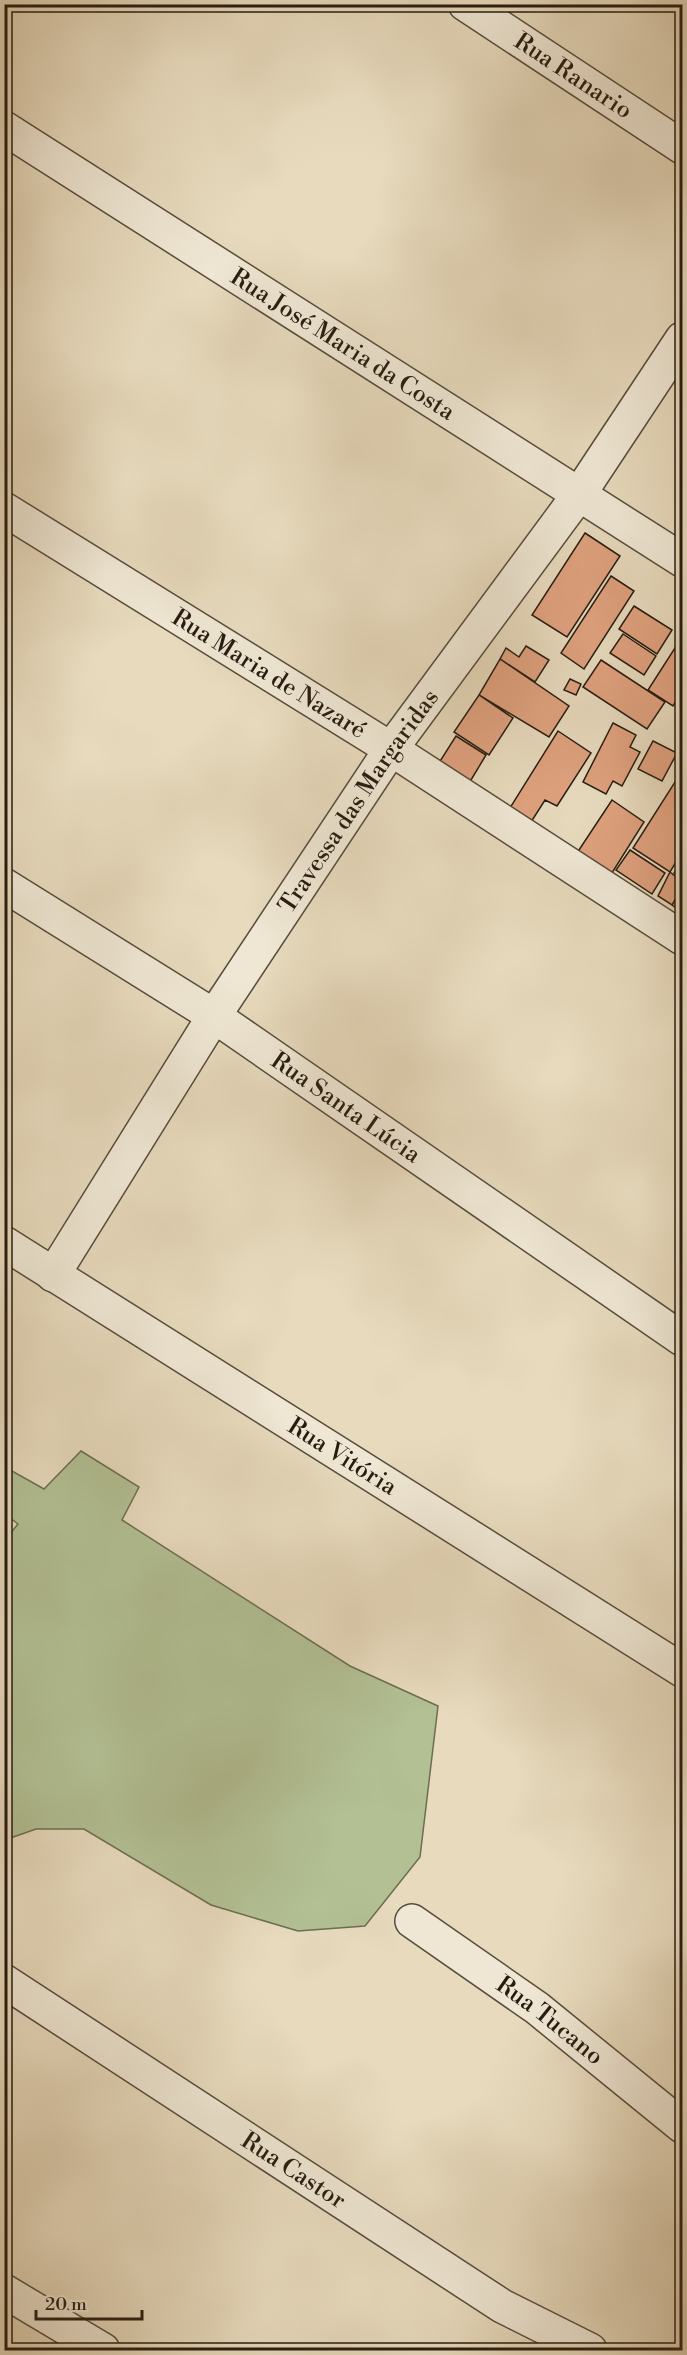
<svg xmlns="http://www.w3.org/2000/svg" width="687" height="2355" viewBox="0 0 687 2355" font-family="'Libre Bodoni',serif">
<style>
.green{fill:#b2c094;stroke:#6c6e52;stroke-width:1.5}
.building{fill:#dfa17e;stroke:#271c11;stroke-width:1.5}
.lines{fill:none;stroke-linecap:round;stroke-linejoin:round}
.minor-casing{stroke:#574c3c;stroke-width:36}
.tertiary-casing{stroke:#574c3c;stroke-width:36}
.minor{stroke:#efe7d4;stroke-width:33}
.tertiary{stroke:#efe7d4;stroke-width:33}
.labels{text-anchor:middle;stroke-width:6;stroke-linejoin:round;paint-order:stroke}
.street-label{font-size:24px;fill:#271c11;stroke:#efe7d4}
</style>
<rect width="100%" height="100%" fill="#e7dabd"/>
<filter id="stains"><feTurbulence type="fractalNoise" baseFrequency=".00333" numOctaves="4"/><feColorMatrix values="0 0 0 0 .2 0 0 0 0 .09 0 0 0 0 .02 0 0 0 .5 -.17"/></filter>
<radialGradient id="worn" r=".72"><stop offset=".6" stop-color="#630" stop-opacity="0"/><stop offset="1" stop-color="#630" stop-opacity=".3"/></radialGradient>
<path class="green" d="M81 1451 139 1487 122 1520 350 1666 438 1706 420 1857 365 1926 298 1931 211 1905 84 1829H36L5 1840 4 1541 18 1524 5 1514V1467L44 1489Z"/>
<path class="building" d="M585 533 620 556 567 637 532 615Z
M611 576 634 591 584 669 561 653Z
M634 606 672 630 657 654 619 629Z
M623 634 656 656 644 675 610 653Z
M682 637V691L673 706 648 690Z
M526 646 549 660 535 682 500 659 506 648 519 657Z
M500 659 569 706 549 737 479 695Z
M601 660 665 702 647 729 583 687Z
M570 679 581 684 576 695 564 690Z
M479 695 513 718 489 755 454 732Z
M613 723 636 735 630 747 640 752 622 786 613 781 606 794 583 782Z
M558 731 591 753 557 806 545 800 526 830 505 816Z
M456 736 486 755 468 785 437 766Z
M653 741 677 753 662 781 638 769Z
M682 771V852L670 872 633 848Z
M612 800 644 822 605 884 571 862Z
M630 850 665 873 652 894 616 870Z
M682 860V878L674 873Z
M670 872 682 882V887L672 905 658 896Z
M681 891 682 892V912L672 905Z"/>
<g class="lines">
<defs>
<g id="minor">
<path id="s1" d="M4 128 682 560"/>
<path id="s2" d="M4 509 391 749 682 938"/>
<path id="s3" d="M4 885 214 1016 682 1339"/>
<path id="s4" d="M4 1243 682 1670"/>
<path id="s5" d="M53 1275 214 1016 391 749 580 493 682 339"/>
<path id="s6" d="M412 1921 537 2008 682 2126"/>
<path id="s7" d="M4 1981 502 2306 590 2350"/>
<path d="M4 2291 103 2350"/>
</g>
<g id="tertiary">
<path id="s8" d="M465 4 682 147"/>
</g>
</defs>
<use href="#minor" class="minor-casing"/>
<use href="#tertiary" class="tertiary-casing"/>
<use href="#minor" class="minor"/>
<use href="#tertiary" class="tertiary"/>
</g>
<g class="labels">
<g class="street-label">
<text dy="8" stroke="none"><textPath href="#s8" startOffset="130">Rua Ranario</textPath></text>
<text dy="8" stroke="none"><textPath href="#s1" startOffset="402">Rua José Maria da Costa</textPath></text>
<text dy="8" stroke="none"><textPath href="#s2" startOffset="312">Rua Maria de Nazaré</textPath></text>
<text dy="8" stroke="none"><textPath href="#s5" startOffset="564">Travessa das Margaridas</textPath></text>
<text dy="8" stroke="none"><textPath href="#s3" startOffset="408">Rua Santa Lúcia</textPath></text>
<text dy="8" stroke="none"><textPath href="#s4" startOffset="400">Rua Vitória</textPath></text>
<text dy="8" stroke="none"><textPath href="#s6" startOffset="170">Rua Tucano</textPath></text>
<text dy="8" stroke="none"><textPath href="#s7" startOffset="346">Rua Castor</textPath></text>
</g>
</g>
<rect width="687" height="2355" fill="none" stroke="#e7dabd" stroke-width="24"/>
<rect x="6" y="6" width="675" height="2343" fill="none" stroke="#271c11" stroke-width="3"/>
<rect x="12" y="12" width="663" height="2331" fill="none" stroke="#271c11" stroke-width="1.5"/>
<path d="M36 2310v9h106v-9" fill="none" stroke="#271c11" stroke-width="3"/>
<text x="45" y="2310" font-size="18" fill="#271c11" stroke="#efe7d4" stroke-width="4.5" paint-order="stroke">20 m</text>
<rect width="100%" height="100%" filter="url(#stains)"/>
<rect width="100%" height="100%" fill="url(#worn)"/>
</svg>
